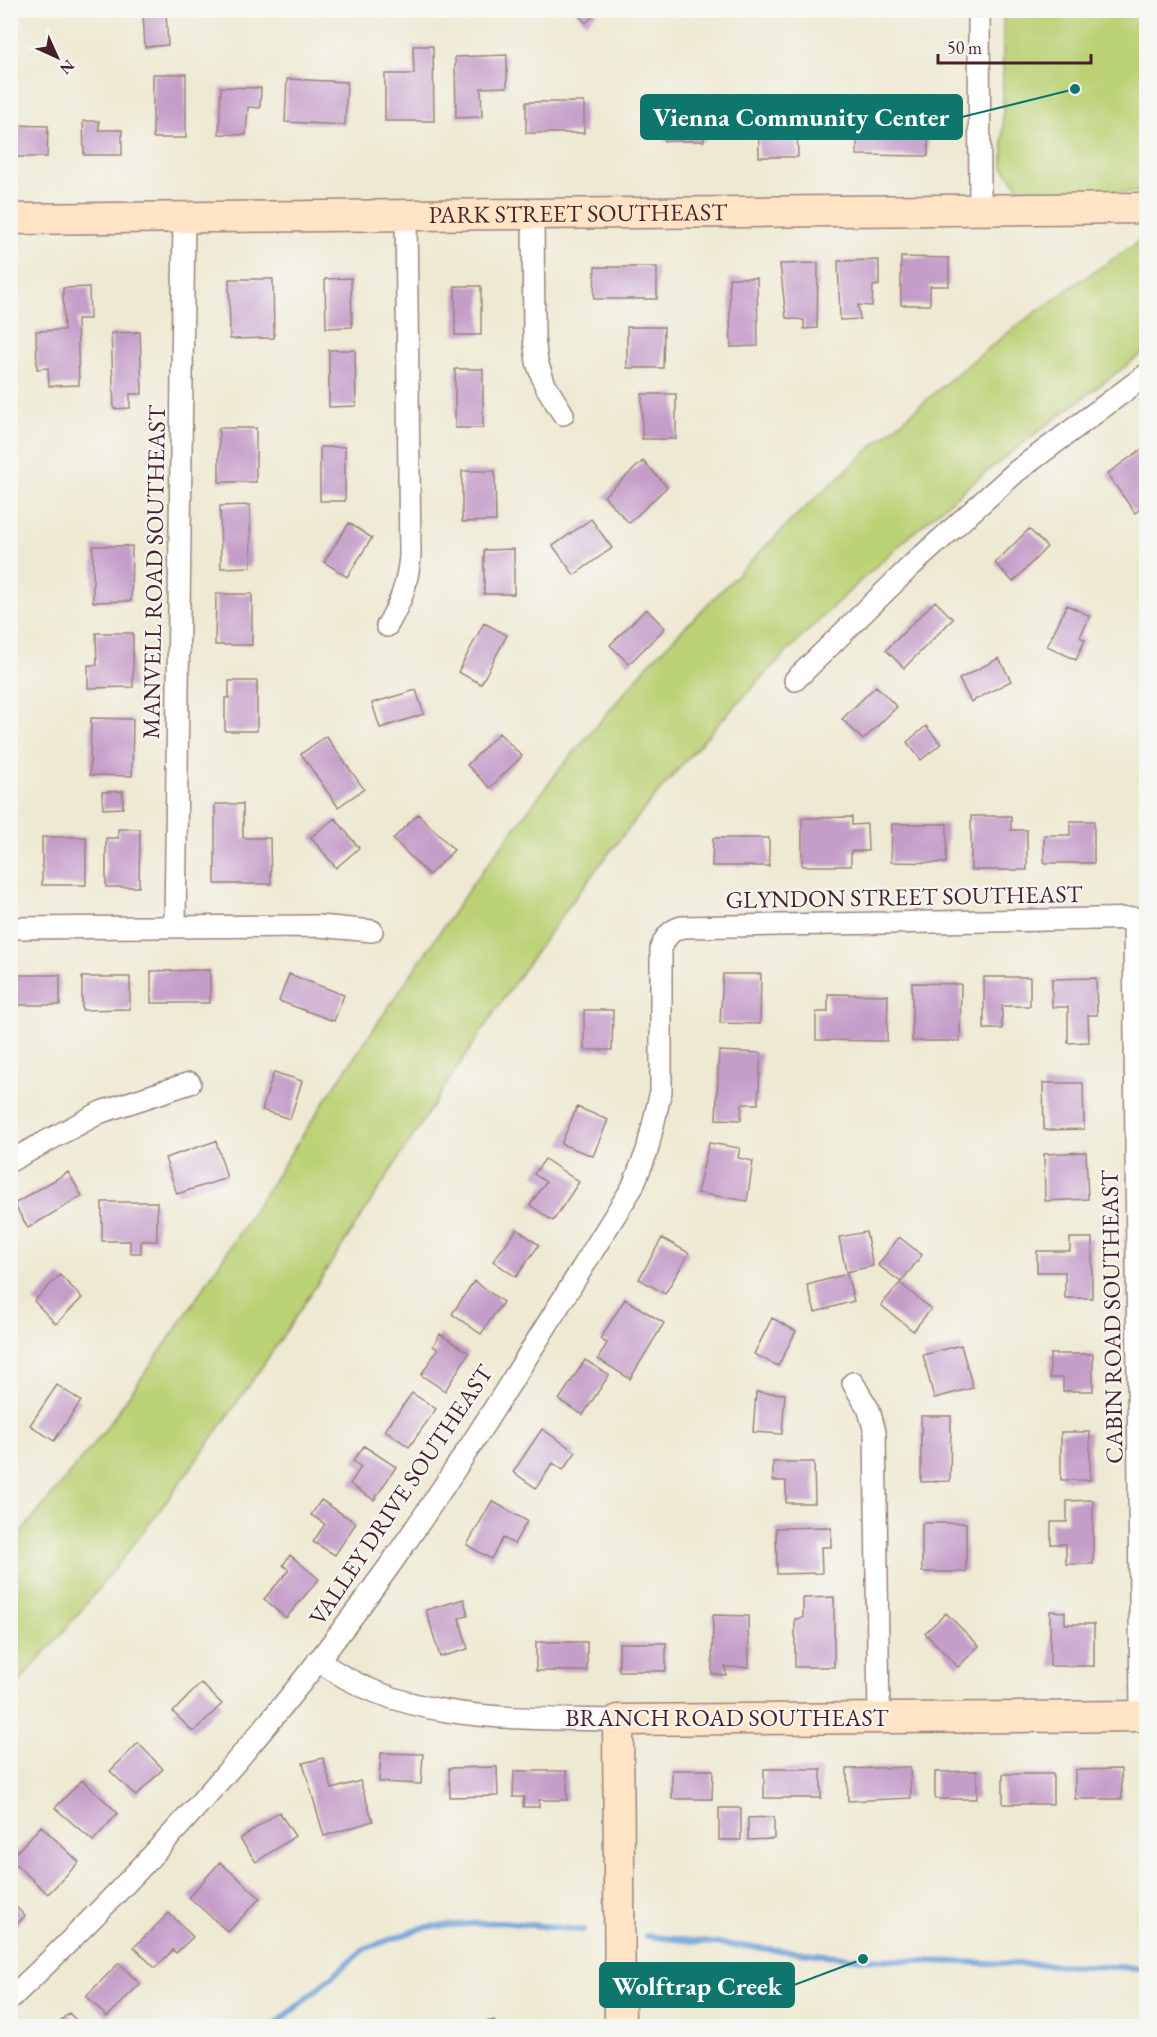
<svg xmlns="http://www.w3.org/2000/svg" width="1157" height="2037" viewBox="0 0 1157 2037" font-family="'EB Garamond',serif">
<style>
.green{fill:#bbd175;stroke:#827850;stroke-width:1.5}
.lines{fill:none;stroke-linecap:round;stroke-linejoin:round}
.stream{stroke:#6b9dd6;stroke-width:6}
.building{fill:#c49dc9}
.street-casing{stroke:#9c847e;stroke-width:24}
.secondary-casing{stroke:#9c847e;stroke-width:33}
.street{stroke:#fff;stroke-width:21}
.secondary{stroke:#ffe4c6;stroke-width:30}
.labels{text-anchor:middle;stroke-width:4.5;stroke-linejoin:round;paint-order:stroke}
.street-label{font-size:24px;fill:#4a1f2b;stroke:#f6f6f2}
.leader{fill:none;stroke:#0f766e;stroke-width:2}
.callout-dot{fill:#0f766e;stroke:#f6f6f2;stroke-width:2}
.callout{fill:#0f766e;stroke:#0f766e;stroke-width:2}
.callout-label{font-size:26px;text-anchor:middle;font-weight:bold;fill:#fff}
</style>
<rect width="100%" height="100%" fill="#f6f6f2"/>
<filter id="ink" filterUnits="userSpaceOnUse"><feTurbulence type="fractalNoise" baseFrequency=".0167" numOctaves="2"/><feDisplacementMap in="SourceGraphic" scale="12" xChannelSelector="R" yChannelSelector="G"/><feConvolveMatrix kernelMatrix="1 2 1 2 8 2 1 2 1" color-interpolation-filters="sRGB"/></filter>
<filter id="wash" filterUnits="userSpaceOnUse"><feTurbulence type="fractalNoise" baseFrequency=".008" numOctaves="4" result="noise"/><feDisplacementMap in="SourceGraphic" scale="24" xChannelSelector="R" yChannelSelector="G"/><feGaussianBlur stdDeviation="1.35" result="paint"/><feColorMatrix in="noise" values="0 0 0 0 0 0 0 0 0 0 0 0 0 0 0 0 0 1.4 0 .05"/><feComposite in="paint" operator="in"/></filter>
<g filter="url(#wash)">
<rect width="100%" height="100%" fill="#eee9d2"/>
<path class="green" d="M1003 11H1146V192L1023 193 1003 167Z
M1146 237V351C1075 404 1003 456 935 514 803 628 681 755 577 895 469 1041 377 1197 276 1346 195 1466 109 1584 11 1691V1545L102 1434 183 1319 336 1084 472 885 558 771 654 658 796 516 871 448 960 371 1018 325 1077 283Z"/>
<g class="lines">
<path class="stream" d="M646 1936 863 1959 1146 1968
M274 2026 364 1949 425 1927 500 1922 583 1930"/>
</g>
<g id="blocks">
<path class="building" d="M574 10H599L586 23Z
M166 13 168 45 145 47 143 14Z
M413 46H433L434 121H385V74H414Z
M507 55V87L481 88 482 117 456 118 455 57Z
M153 74H186V138H153Z
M287 79 347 82 345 125 285 122Z
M221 87 261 88 260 108 248 107 246 135 219 134Z
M664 99 704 100V141H664Z
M758 99 796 100 798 157H759Z
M526 102H584V133H526Z
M857 112 929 113 928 156 857 155Z
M83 121H99V130H122V155H84Z
M10 125 48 126 47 157H10Z
M901 257 949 258V286H930V305H901Z
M879 260V285L873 286 872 306 858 305 860 319 840 320 838 261Z
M818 263 817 328 804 329V320L786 318 780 264Z
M595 267H657V299H594Z
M351 278 352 327 326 328 325 279Z
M729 278H757L758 346 731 347Z
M229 279H273L274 338 230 339Z
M455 286H481V335H455Z
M89 287 90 319H77L79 385 49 386 48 368 37 369 36 331 64 330 63 288Z
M627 327H664L663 368H627Z
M140 332 142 394H130V408L114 409 111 333Z
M329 350H355L356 406 329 407Z
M455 369H483V428H455Z
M642 394H676V439H642Z
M219 428H256V482H219Z
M1146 446V505L1135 513 1107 474Z
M320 447H345V501H320Z
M643 461 667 487 629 523 604 496Z
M462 471H495L496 521 462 522Z
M250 505 251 567 221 568 220 506Z
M591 519 612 548 574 575 553 546Z
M349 523 372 538 347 577 324 562Z
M1029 529 1047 547 1013 582 995 563Z
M93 546H132L131 601 93 602Z
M514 549V594H484V550Z
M216 594H252V645H215Z
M935 601 953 619 904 668 886 650Z
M1067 605 1090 616 1080 637 1085 640 1076 660 1047 646Z
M646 609 665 628 629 664 610 645Z
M484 623 507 635 481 684 458 672Z
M96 633H133V687L88 688V665H97Z
M999 658 1011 681 971 702 959 679Z
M229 681H257V731H225V698H229Z
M876 686 897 707 863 740 842 719Z
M416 690 424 714 380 728 372 703Z
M91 718 133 719 132 776 90 775Z
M926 726 941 744 921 760 907 742Z
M499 733 522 756 490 788 467 765Z
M326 736 364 789 338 807 301 754Z
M123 791V808L103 809 102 792Z
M215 804H243V838H270L271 884H215Z
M418 814 454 850 429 875 393 839Z
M971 816H1011V830H1027V870H971Z
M852 817V825L867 824 868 851H851V866H802V818Z
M335 818 359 848 336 868 311 837Z
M1070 821H1094V863H1044V835H1070Z
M892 824H947L946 863 891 862Z
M118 829H140L139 887H106V838H118Z
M42 837H86V885H42Z
M713 838H769V866H712Z
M210 970V1003H151V971Z
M289 974 344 995 334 1021 279 1001Z
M723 974H761L760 1024 720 1023Z
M10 975H60V1005H10Z
M82 977H130V1009L82 1010Z
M984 977H1030V1006H1002V1029H984Z
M1096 978 1097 1015H1088L1089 1042 1068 1043V1007H1052V979Z
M912 983 961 984 960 1041H912Z
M828 994 888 995 887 1041 816 1040V1012H828Z
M584 1010H613L612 1050H584Z
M719 1051 761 1053 758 1104H742L741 1120 716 1119Z
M274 1072 302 1081 290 1119 262 1110Z
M1043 1083H1083L1084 1129 1044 1130Z
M577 1107 608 1120 593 1156 561 1144Z
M216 1141 227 1178 177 1194 165 1158Z
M709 1143 740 1148 738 1158 753 1161 747 1201 697 1193Z
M1086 1152 1088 1199 1045 1201 1044 1154Z
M545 1159 579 1182 553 1221 530 1205 546 1182 534 1174Z
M68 1172 82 1196 28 1228 14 1204Z
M102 1202H157V1241H141V1253H130V1241H102Z
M517 1229 539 1245 516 1277 493 1261Z
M866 1232 873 1266 846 1272 839 1237Z
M899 1237 922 1255 901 1282 878 1265Z
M662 1238 689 1253 665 1294 639 1279Z
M1070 1238H1092V1298H1065V1272H1037V1251H1070Z
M847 1274 854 1301 815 1312 807 1285Z
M60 1275 82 1298 56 1324 34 1301Z
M474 1281 503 1302 481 1334 452 1314Z
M900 1283 931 1309 913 1331 881 1305Z
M625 1299 664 1323 630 1379 598 1359 607 1343 600 1339Z
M772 1318 796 1331 778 1366 754 1354Z
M440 1334 469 1353 445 1391 421 1375 438 1349 433 1346Z
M961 1345 973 1388 934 1398 923 1355Z
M1050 1354H1093V1391H1063V1378H1050Z
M585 1360 609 1375 583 1415 559 1400Z
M57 1385 81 1401 54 1441 30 1425Z
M756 1392 785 1394 782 1434 753 1432Z
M412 1393 436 1409 409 1447 385 1430Z
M921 1416H951L950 1481 921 1482Z
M542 1429 576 1452 563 1470 553 1463 536 1488 513 1472Z
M1061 1432H1090V1480H1061Z
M364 1446 396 1467 374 1500 350 1484 361 1467 353 1461Z
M773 1462H814L815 1503H786V1481H773Z
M321 1500 356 1523 335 1555 313 1542 325 1524 311 1515Z
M1093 1500V1564H1066V1544H1051V1522H1067V1501Z
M492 1501 527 1521 514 1544 503 1538 491 1559 467 1545Z
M922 1523H966V1572H922Z
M831 1527V1547H821L822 1573 777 1574 776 1528Z
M290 1555 319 1579 286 1618 264 1599 289 1570 283 1565Z
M834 1597V1667H795V1619L803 1618V1598Z
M464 1599 468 1616 459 1618 468 1649 440 1657 426 1610Z
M1050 1611 1065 1612V1624H1094V1666H1050Z
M946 1613 979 1646 958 1667 925 1633Z
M713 1615 748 1616 749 1667H725L726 1675 712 1674Z
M536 1642H587V1671H536Z
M619 1643H666V1671H619Z
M201 1683 222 1704 193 1732 173 1712Z
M138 1743 163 1769 136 1796 110 1771Z
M381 1753 423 1754 421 1784 379 1782Z
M323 1758 332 1789 360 1781 373 1821 324 1836 303 1763Z
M497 1767 498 1796 450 1797 449 1768Z
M910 1767 911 1798 848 1801 847 1769Z
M764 1769H821V1798H764Z
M1121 1769 1122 1799H1075V1770Z
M672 1770H713L712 1799H672Z
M514 1771H567V1800H539V1807H523L524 1797H513Z
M977 1771V1799H935V1772Z
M1003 1774H1053V1804H1003Z
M82 1780 118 1813 93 1841 55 1808Z
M719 1808H741V1840H719Z
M279 1812 295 1836 256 1862 240 1839Z
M774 1817V1839L748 1840V1818Z
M41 1826 79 1862 48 1894 10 1859Z
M220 1862 260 1898 228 1932 189 1897Z
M10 1901 25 1916 10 1931Z
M169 1913 193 1937 176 1953 173 1950 155 1968 134 1947Z
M119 1963 140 1984 107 2017 86 1996Z
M69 2013 82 2026H55Z
M494 2020 496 2026H470Z"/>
</g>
</g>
<g filter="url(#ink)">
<use href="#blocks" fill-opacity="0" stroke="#9c847e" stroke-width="1.5"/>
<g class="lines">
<defs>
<path id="street" d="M979 10 980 210
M533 215 534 338 537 362 545 385 563 414
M387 626C401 602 407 585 410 557L406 216
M795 680 912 565 1017 471 1146 375
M1134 918 1141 1716
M175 926 184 218
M10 928 319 926 372 931
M10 1161 101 1112 190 1083
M853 1383 869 1410 875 1432 879 1718
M318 1660C403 1724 518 1718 618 1720
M10 1999C150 1866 278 1722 390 1565 476 1443 553 1314 632 1188L647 1151 661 1091V948C665 938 670 930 682 927L1146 918"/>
<g id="secondary">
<path id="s1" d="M10 219 1146 208"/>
<path d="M620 2026 618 1720 1146 1716"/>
</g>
</defs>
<use href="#street" class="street-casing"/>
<use href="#secondary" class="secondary-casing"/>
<use href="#street" class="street"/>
<use href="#secondary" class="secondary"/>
</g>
</g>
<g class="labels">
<g class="street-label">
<text dy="8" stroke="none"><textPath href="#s1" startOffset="568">PARK STREET SOUTHEAST</textPath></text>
<text transform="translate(154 572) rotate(-89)" y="8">MANVELL ROAD SOUTHEAST</text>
<text transform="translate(904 897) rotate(-1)" y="8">GLYNDON STREET SOUTHEAST</text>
<text transform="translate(1112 1317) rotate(-91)" y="8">CABIN ROAD SOUTHEAST</text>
<text transform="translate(401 1495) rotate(-56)" y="8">VALLEY DRIVE SOUTHEAST</text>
<text x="727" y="1726">BRANCH ROAD SOUTHEAST</text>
</g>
</g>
<path class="leader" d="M1075 89L962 117M863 1959L794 1985"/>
<g class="callout-dot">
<circle cx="1075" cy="89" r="6"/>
<circle cx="863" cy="1959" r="6"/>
</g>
<g class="callout">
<rect x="641" y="95" width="321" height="44" rx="6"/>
<rect x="600" y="1963" width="194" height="44" rx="6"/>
</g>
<g class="callout-label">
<text x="801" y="126">Vienna Community Center</text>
<text x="697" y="1995">Wolftrap Creek</text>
</g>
<rect width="1157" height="2037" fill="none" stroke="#f6f6f2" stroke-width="36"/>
<g transform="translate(57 57) rotate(135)" stroke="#f6f6f2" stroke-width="4.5" paint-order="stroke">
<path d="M0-4.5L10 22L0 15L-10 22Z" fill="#4a1f2b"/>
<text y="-9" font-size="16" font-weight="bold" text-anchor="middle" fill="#4a1f2b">N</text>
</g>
<path d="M938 54v9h153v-9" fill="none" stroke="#4a1f2b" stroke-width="3"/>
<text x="947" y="54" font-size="18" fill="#4a1f2b" stroke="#f6f6f2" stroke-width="4.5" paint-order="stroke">50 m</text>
</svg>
